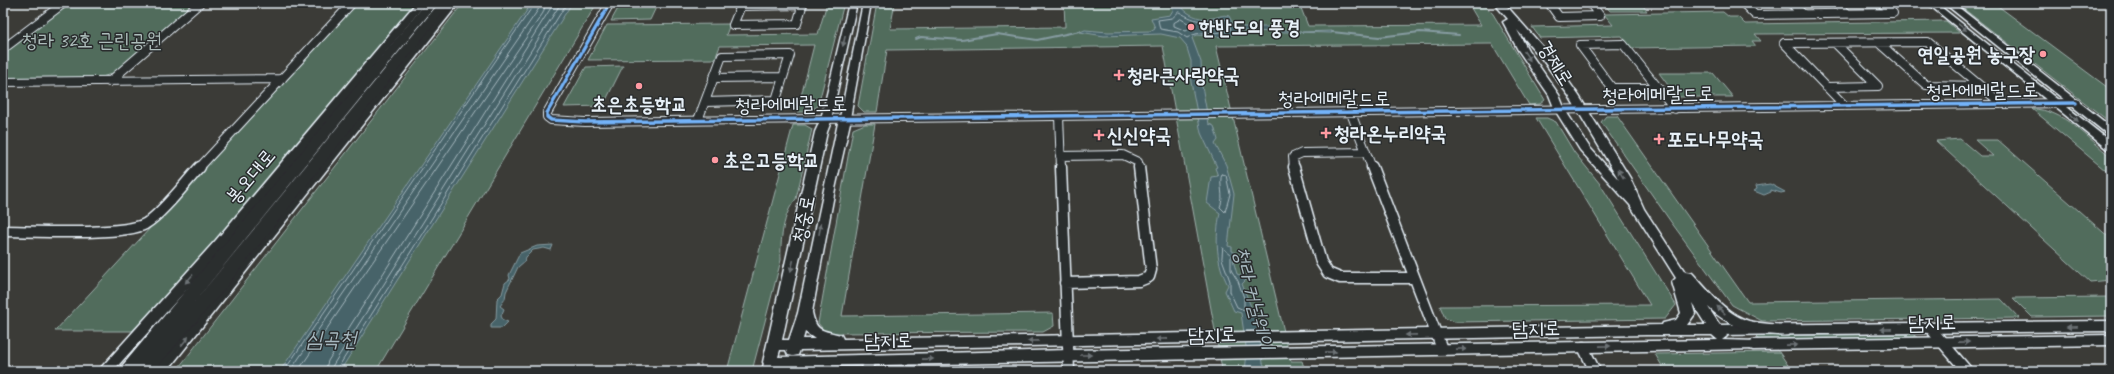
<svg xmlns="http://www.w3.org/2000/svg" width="2114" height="374" viewBox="0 0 2114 374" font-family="Caveat,'Poor Story',sans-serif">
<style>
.green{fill:#516c5c;stroke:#9caeaa}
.water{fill:#466369;stroke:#879ca2;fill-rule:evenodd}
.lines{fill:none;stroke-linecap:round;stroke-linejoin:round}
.shore{stroke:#a7b8bf;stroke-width:1}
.stream{stroke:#879ca2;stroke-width:2}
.minor-far1-casing{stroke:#e8f1f8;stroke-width:10}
.minor-casing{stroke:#e8f1f8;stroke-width:13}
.tertiary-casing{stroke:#e8f1f8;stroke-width:3}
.secondary-casing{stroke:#e8f1f8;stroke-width:3}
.trunk-casing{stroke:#e8f1f8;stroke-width:3}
.minor-far1{stroke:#2a2d2e;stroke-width:8}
.minor{stroke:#2a2d2e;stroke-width:10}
.tertiary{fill:#2a2d2e;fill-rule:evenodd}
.secondary{fill:#2a2d2e;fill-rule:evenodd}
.trunk{fill:#2a2d2e;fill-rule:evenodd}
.cycleway-casing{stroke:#2a2d2e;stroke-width:5.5}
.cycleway{stroke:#73b2f8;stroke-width:3.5}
.oneway{fill:#6c7275}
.poi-dot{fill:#ff9aa2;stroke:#2a2d2e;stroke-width:1.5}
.labels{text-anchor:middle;stroke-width:3;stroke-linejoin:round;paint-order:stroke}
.poi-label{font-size:20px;font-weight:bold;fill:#e8f1f8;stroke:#2a2d2e;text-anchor:start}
.park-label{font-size:20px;fill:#acbcba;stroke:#2a2d2e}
.street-label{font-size:20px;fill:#e8f1f8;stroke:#2a2d2e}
.water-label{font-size:21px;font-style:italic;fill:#a7b8bf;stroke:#2a2d2e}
</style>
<rect width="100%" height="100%" fill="#3b3b37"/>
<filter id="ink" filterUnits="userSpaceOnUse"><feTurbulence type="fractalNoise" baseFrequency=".025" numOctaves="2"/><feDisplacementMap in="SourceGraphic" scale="8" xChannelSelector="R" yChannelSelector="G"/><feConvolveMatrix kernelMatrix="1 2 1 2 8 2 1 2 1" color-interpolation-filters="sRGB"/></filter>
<g filter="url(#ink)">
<path class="green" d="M70 3H193L114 73 99 78H3V54Z
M358 3H417C324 114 234 228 132 331H55Z
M463 3H597L376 371H176Z
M621 3H658L650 20 611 21Z
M827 3H844L818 106 808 112H797L814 45 720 46 715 59 588 60 607 25 730 24 726 35 818 34Z
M877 3H895L890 29 1065 27 1064 3H1299L1308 26 1481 25 1468 3H1483L1493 14 1545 100 1540 104 1529 105 1492 44 1216 46 1291 361H1302L1305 371H1144L1222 369 1163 46 887 50 877 112H864L858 106Z
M1603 3H1641L1647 11H1610Z
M1956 3H1994L2111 90V123Z
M1723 12 1729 17H1738L1745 24 1946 21 1960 33 1755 34 1761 41H1752L1756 46 1631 48 1622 36 1540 38 1532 27 1613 25 1604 14Z
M623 66 603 106 564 107 586 67Z
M1659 73H1713L1733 97H1677Z
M2032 109C2063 109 2088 138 2111 157V175Z
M1606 116H1617L1748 302 2001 299 2019 318 1762 321 1732 305 1671 222 1601 122Z
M1536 118H1547L1556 122 1574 152 1600 184 1676 305 1665 319 1454 322 1445 318 1440 306 1650 305Z
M865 124H875L842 316 1053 313 1054 326 1043 332 826 333 818 323 853 129Z
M793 125H805L812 129 796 199C783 213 780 241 781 260L752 371H727Z
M1960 139 1980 156H1993L1975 140H1998L2111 239V280L2090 282 1936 141Z
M2111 297V316L2032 317 2013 298Z
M1912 334 1917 337 1760 340 1756 338 1758 336Z
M1779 352 1792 371H1665L1655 354Z"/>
<path class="water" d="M532 3H572L340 371H280Z
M1171 3H1179C1185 14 1200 21 1213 18 1220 17 1222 14 1229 16L1234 26 1238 27H1268L1298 32 1332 31V33L1241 31 1225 37 1197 35 1192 38 1201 62 1202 86 1209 124 1214 126 1218 140 1215 144 1226 165 1234 194 1228 246 1232 247V251C1244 257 1253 262 1249 277L1242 284 1257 322 1263 363 1265 367 1276 371H1245L1247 353 1241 313 1234 311 1225 291 1228 285C1216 263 1215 238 1220 213L1207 203 1211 177 1218 176 1215 168 1217 167 1201 133 1191 82V61L1186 45 1180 38 1161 34 1104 36 1080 32 1085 30 1108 32 1150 31 1155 28 1151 18 1170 15 1173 10ZM1239 256C1247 261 1252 270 1245 277L1237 274 1233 260Z
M1770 184 1785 192 1781 193 1771 190V192L1764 195 1754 191 1757 189 1756 186Z
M553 245 551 250 544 248 533 250 526 257 525 261 518 267 506 292 505 299 500 306 504 309 501 316 503 320 508 322 502 328H491V324L496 319 497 299 502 294 505 283 510 279 509 275 520 253 537 246Z"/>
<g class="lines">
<path class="shore" d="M1179 12C1198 23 1206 23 1227 19L1231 29C1216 37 1201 28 1187 38L1178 32 1160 29 1158 20 1172 18Z
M1181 19 1191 25V28L1186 31 1174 26V23Z
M1222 174 1226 175 1230 194 1225 212 1220 207C1225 196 1218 184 1222 174Z
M1223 248 1231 255V270L1238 281 1244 298V310L1237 307 1230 292V281L1222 259Z
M284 371 535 3
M290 371 538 10 540 3
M298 371 543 13 546 3
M325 371 328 361 554 3
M331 371 333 365 561 3
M336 371 567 3"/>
<path class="stream" d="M1332 32 1379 37 1420 32 1459 35
M916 39 921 37 962 40 997 34 1037 40 1080 31"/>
<defs>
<path id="minor-far1" d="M610 3 547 113V117L551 120 585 122 2076 103
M742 3 733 25 797 24 803 3
M1549 3 1559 17 1600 16 1590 3
M1743 3 1755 15 1893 13 1881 3
M1791 3 1803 14
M1835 3 1847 13
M741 6 803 5
M1879 43 1926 85 1980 86
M3 49 64 3
M713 78 783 77
M3 82 282 79
M109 82 200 3
M1826 87 1878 86 1835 43
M1658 88H1612L1580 45 1623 44 1675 109
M1845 106 1784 43 1928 42 2002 104
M1351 113 1372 168
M1059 116 1061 168
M698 120 722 56 790 55 776 100 705 102
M1060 156 1123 155 1138 162 1139 168
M199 168 352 3
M1294 168 1293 157 1302 153 1366 152"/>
<path id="minor" d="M1061 167 1069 371
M1294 167 1321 262 1328 273 1340 278H1414
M1372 167 1442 349
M3 231C32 231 123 236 145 224 162 214 186 182 200 167
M1065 283 1139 281 1149 277 1151 270 1139 167
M1931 329 1967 371
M1583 347 1595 371
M867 371 869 360"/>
<path id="tertiary" d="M450 3H459L167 371H153Z
M849 3H857L831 119 826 122 821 119Z
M863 3H871L850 118 845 121 840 118Z
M1927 3H1936L2111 142V150L2107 149Z
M1944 3H1953L2111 127V135L2107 134Z
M2111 321V331L1716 335 1711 333 1710 330 1711 327 1716 325Z
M2111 335V345L1753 350 1748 348 1747 345 1748 342 1753 340Z
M770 357 775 359 777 362 776 371H762L765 359Z
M791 357 796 359 798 362 796 371H782L786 359Z"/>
<path id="secondary" d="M416 3H426L226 246 113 371H98L216 240Z
M1494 3H1504L1550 55 1579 96 1630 178 1644 209 1685 272 1692 273C1708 290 1725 314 1749 321 1762 324 1776 324 1789 327L1791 331 1789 335C1783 336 1777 335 1770 334 1746 331 1727 325 1708 307L1727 336 1722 340 1758 341 1760 345 1758 349 770 367 765 366 763 362 815 132 822 117H830L832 119 827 132 782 340H789L798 313 834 142 839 118 845 115 851 118 835 189 812 312C816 333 823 330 841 335L843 339 1662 325 1663 323 1676 320 1681 313 1672 282 1676 278 1630 205 1580 150 1555 110 1549 95 1518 50 1503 22 1508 19ZM1517 30 1542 59 1569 96 1619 180 1590 148 1565 110 1559 95 1528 50ZM1692 303 1706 325H1687L1695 314ZM805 332 815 339H803ZM1647 335H1712L1718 340 1068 350 778 357 780 350H786L788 355 793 356 798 355 800 350Z"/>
<path id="trunk" d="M426 3H438L186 312 439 3H451L223 291 154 371H118Z"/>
</defs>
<use href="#minor-far1" class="minor-far1-casing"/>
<use href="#minor" class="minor-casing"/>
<use href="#tertiary" class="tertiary-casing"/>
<use href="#secondary" class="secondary-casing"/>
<use href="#trunk" class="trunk-casing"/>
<use href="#minor-far1" class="minor-far1"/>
<use href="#minor" class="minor"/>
<use href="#tertiary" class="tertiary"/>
<use href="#secondary" class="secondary"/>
<use href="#trunk" class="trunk"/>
<defs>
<path id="cycleway" d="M610 3 547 113V117L551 120 585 122 2076 103"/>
</defs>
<use href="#cycleway" class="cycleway-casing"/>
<use href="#cycleway" class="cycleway"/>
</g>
<defs><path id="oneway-solid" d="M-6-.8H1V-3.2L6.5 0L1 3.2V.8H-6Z"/></defs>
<g class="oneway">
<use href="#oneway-solid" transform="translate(1962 27) rotate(38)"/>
<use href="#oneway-solid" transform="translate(844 41) rotate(103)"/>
<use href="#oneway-solid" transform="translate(1527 56) rotate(56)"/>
<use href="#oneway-solid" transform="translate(2074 118) rotate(39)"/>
<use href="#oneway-solid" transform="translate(1621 174) rotate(-121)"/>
<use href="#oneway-solid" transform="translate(820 229) rotate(-80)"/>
<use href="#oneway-solid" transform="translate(792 266) rotate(103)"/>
<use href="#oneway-solid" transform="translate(189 279) rotate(132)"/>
<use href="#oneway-solid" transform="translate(1721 310) rotate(-136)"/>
<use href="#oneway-solid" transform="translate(2072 327) rotate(179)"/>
<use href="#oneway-solid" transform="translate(1886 329) rotate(179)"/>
<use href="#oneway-solid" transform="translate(1411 335) rotate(179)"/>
<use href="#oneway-solid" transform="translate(1162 339) rotate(179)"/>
<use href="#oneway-solid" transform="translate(185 341) rotate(-51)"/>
<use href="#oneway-solid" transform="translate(1033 341) rotate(179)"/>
<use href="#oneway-solid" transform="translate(1964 342) rotate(-1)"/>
<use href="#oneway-solid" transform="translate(1792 345) rotate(-1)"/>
<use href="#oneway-solid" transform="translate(1605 346) rotate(-1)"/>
<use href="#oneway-solid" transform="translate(1461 349) rotate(-1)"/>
<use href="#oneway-solid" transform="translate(1331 352) rotate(-1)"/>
<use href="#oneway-solid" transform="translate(1086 355)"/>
<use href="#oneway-solid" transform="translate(928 359) rotate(-1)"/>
</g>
</g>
<g class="poi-dot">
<circle cx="1191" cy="27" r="4"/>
<circle cx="2043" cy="54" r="4"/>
<path d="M1117 69h4v4h4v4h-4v4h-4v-4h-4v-4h4z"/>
<circle cx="639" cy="86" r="4"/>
<path d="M1324 127h4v4h4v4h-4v4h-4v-4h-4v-4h4z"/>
<path d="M1097 129h4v4h4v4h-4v4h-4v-4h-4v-4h4z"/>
<path d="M1657 133h4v4h4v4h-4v4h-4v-4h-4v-4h4z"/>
<circle cx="715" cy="160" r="4"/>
</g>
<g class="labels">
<g class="poi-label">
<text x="1199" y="34">한반도의 풍경</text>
<text x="2035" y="61" text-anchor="end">연일공원 농구장</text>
<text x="1127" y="82">청라큰사랑약국</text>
<text x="639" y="111" text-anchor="middle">초은초등학교</text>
<text x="1334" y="140">청라온누리약국</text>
<text x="1107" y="142">신신약국</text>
<text x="1667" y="146">포도나무약국</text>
<text x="723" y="167">초은고등학교</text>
</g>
<g class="park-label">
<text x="92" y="47">청라 32호 근린공원</text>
</g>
<g class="street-label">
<text transform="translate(1556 63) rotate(58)" y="7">경제로</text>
<text transform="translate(1982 90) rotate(-1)" y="7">청라에메랄드로</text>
<text transform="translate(1658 94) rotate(-1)" y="7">청라에메랄드로</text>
<text x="1334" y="105">청라에메랄드로</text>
<text transform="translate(791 104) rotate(-1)" y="7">청라에메랄드로</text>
<text transform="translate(250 176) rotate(-50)" y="7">봉오대로</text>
<text transform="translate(803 219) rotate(-79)" y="7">청중로</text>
<text transform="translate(1932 322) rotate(-1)" y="7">담지로</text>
<text transform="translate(1536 328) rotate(-1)" y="7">담지로</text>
<text transform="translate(1212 334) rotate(-1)" y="7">담지로</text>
<text transform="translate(888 340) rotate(-1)" y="7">담지로</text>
</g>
<g class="water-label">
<text transform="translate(1254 298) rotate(75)" y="7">청라 커널웨이</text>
<text x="331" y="346">심곡천</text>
</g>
</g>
<rect width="2114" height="374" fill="none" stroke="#2a2d2e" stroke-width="16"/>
<rect x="8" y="8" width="2098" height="358" fill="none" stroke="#e8f1f8" stroke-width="1.5" filter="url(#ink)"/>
</svg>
